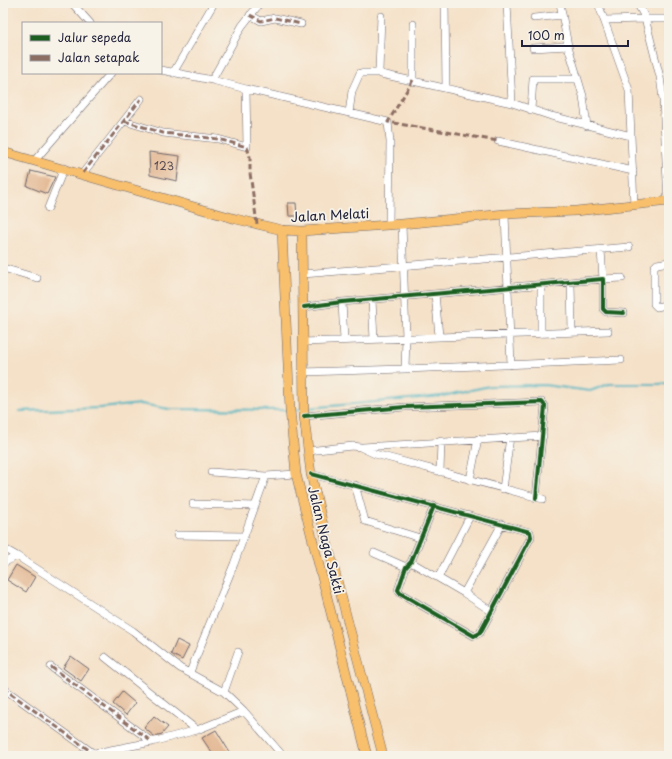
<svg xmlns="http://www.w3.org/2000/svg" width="672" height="759" viewBox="0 0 672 759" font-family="'Playpen Sans',sans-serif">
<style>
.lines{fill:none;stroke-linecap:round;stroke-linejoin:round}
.stream{stroke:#44b2c0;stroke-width:2}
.building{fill:#e4ba96}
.minor-casing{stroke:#6c656c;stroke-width:8}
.major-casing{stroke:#6c656c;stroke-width:10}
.minor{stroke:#fff;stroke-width:7}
.major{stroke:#f8bf6c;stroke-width:9}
.quiet{stroke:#8d6e63;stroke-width:3;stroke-dasharray:6 3;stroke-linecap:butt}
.cycleway-casing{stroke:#f7f3e8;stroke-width:6}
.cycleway{stroke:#1b5e20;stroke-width:4}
.labels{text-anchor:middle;stroke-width:3.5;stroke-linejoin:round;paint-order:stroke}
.number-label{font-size:11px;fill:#524852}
.street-label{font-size:13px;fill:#22223b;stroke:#f7f3e8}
</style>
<rect width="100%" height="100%" fill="#f7f3e8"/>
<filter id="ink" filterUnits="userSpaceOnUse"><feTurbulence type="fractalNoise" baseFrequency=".025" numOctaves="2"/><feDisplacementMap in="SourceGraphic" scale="8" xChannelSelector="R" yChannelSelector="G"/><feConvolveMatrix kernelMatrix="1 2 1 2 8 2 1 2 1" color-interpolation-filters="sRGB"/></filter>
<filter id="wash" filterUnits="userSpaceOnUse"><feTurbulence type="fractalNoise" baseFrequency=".012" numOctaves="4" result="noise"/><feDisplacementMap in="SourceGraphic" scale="16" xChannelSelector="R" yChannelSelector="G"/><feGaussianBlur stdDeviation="0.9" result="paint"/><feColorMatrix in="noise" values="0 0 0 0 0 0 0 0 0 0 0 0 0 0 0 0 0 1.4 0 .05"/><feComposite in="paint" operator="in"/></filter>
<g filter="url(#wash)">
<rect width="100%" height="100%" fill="#f5e1c8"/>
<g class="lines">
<path class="stream" d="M308 408 442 396 490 386 544 385 590 391 609 384H659L669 383
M292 410 301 409
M19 411 100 408 141 404 169 409 287 410"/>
</g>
<g id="blocks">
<path class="building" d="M149 152 180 156 177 181 150 175Z
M31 171 55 177 47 194 27 186Z
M288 203H296L297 216H289Z
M16 565 35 577 26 592 7 580Z
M177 640 189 646 182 660 171 654Z
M71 656 89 669 81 681 63 668Z
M122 692 135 703 126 715 113 704Z
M154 716 168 727 162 734 154 736 144 728Z
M216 730 232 756H214L202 738Z"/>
</g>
</g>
<g filter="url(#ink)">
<use href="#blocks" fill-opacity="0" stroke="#6c656c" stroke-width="1"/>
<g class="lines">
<defs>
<path id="minor" d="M72 3 90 23
M445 3 446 88
M507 3 512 103
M560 3 568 46 583 96 587 126
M598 3 629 90 634 205
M250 15 261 21 275 18 301 24
M381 16 379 71 381 74 512 103 551 116 631 136
M534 18 562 15
M604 20 646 19 637 3
M413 24V80
M533 48 568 46
M173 73 214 3
M212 80 242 26 260 3
M246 89 388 122 390 142 389 224
M531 110 533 79H578
M349 113 352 91 360 73H380
M124 121 163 133 218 139 247 147 246 89 212 80 161 70
M498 141 633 171
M35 160 111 73
M83 173 141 99
M668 202 663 99 660 77 646 22V19H669
M48 208 64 168
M505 214 511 365
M601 250 603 279 622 278
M669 262 657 264 654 267V304L657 307 669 304
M3 268 37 278
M303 274 629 247
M571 283 572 332
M541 286V334
M435 294 439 336
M372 300 374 339
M342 302 344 340
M304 307 342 302 603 279V309L606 312 624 313
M303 342 608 331
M405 369 621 360
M302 372 405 369 406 338 402 224
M304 416 405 407 542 402 545 406 536 498
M363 447 543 436
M308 451 353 446 360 447 375 454 543 499
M211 472 266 476 296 474
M440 472 441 441
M311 474 530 532 531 537 480 633 474 636 400 593 398 590 406 567 411 562 434 506
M470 480 478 439
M355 485 365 521 420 538
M503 489 510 437
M193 504 255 506
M177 535 244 536
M3 548 17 556 3 563
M374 553 406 567
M17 556 133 631 180 668 224 692 244 711 283 756
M411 562 464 593 491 611
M438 578 470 516
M464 593 502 524
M105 657 197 730
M51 667 152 742
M190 672 234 564 266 476
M3 688 93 753
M224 692 238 652
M79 756 152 742 197 730 244 711"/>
<path id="major" d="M3 152 236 219 282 230 302 231 402 224 505 214 576 211 669 201
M282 230 290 410 296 474 367 756
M302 231 304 416 311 474 327 542 383 756"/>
</defs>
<use href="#minor" class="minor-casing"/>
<use href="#major" class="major-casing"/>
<use href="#minor" class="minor"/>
<use href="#major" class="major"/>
<path class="quiet" d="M250 15 261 21 275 18 301 24
M413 80 388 122 498 141
M124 121 163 133 218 139 247 147 250 157V173L257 224
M83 173 141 99
M51 667 152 742
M3 688 93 753"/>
<defs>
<path id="cycleway" d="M304 307 342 302 603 279V309L606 312 624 313
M304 416 405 407 542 402 545 406 536 498
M311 474 530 532 531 537 480 633 474 636 400 593 398 590 406 567 411 562 434 506"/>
</defs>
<use href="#cycleway" class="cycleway-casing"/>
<use href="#cycleway" class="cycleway"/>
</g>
</g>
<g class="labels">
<g class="number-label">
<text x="164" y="170">123</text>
</g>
<g class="street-label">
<text transform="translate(330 215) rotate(-3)" y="5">Jalan Melati</text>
<text transform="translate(326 540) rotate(76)" y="5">Jalan Naga Sakti</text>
</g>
</g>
<rect width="672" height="759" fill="none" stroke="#f7f3e8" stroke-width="16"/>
<rect x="22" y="22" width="140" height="52" fill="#f7f3e8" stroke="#a29fa3"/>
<rect x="30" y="35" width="20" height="6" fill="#1b5e20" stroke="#a29fa3"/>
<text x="58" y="42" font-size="12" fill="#22223b">Jalur sepeda</text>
<rect x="30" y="55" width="20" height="6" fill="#8d6e63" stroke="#a29fa3"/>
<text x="58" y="62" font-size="12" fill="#22223b">Jalan setapak</text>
<path d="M522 40v6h106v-6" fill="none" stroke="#22223b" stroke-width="2"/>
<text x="528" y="40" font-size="12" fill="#22223b" stroke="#f7f3e8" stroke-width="3" paint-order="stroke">100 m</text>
</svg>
